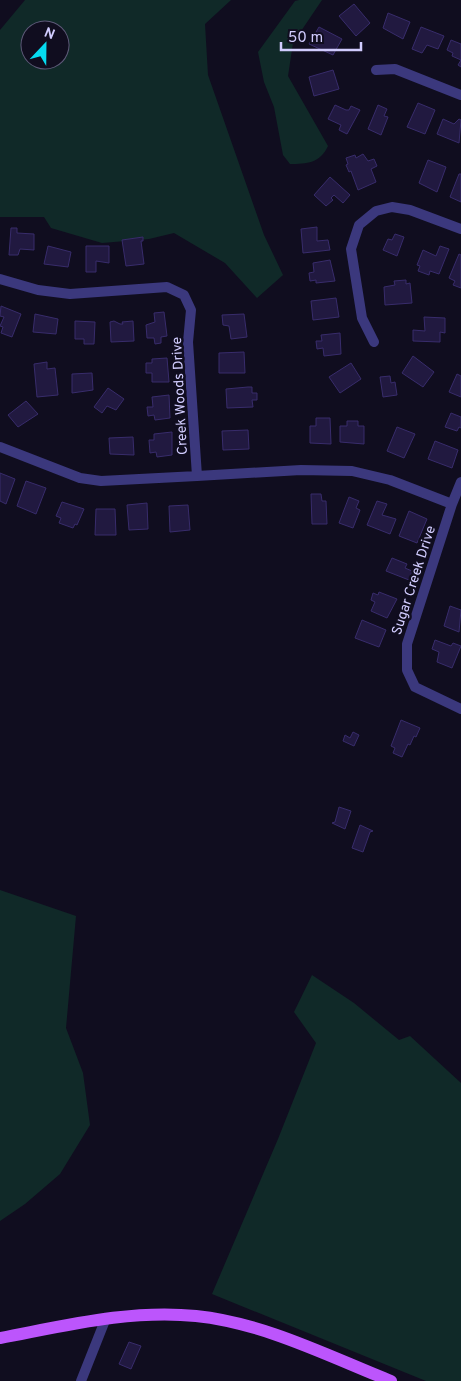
<svg xmlns="http://www.w3.org/2000/svg" width="461" height="1381" viewBox="0 0 461 1381" font-family="Overpass,sans-serif">
<style>
.green{fill:#102928;fill-rule:evenodd}
.building{fill:#211940;stroke:#382c6b}
.lines{fill:none;stroke-linecap:round;stroke-linejoin:round}
.minor{stroke:#3b387d;stroke-width:10}
.major{stroke:#bc55fc;stroke-width:12}
.labels{text-anchor:middle;stroke-width:5;stroke-linejoin:round;paint-order:stroke}
.street-label{font-size:14px;fill:#d1ccfe;stroke:#100d1f}
</style>
<rect width="100%" height="100%" fill="#100d1f"/>
<path class="green" d="M25 0H231L205 24 208 75 264 235 283 275 257 298 225 263 174 233 149 239 102 243 51 228 44 217H0V30ZM30 30H60V60H30Z
M299 0H322L293 43 288 76 328 146C320 163 307 164 290 164L283 155 274 107 264 82 258 52 295 1Z
M0 890 76 916 66 1028 83 1073 90 1125 60 1174 25 1204 0 1221Z
M312 975 354 1003 399 1040 410 1036 461 1083V1381H426L212 1294 278 1139 316 1043 294 1012Z"/>
<path class="building" d="M354 4 370 23 356 36 339 16Z
M388 13 410 22 403 39 383 28Z
M319 27 342 39 333 55 309 44Z
M421 27 444 36 438 49 427 45 422 53 412 49Z
M451 40 461 44V67L458 65 461 60 452 56 453 53 447 50Z
M333 70 339 89 314 96 309 77Z
M418 103 435 110 425 134 407 127Z
M335 105 346 110H349L351 106 360 110 347 134 339 130 341 125 328 119Z
M378 105 387 109 384 116 388 117 381 135 368 129Z
M443 119 454 124 459 119 461 120 459 143 437 134Z
M363 154 368 161 374 159 377 166 371 169 376 182 358 190 351 171 349 172 346 165 348 164 346 158 355 155 356 158Z
M428 160 446 167 437 192 419 183Z
M459 174H461V202L450 197Z
M330 177 350 195 343 203 334 195 331 198 333 200 326 206 314 195Z
M317 227V241L328 240 330 250 303 253 301 229Z
M11 228H17V233L34 234V250L20 249 18 255H9Z
M395 234 404 237 397 256 383 250 388 239 392 240Z
M143 237V241H141L144 264 126 266 122 240Z
M48 246 71 252 68 267 44 264Z
M86 246H109V263L96 261V272H86Z
M440 246 449 249 439 274 430 271 429 275 418 271 420 266 417 265 423 250 436 256Z
M459 254 461 255V288L453 285 455 281 449 278Z
M330 260 335 281 316 283V280L310 281 309 273 314 272 313 263Z
M406 280V284L410 283 412 303 385 305 384 287 395 285 394 281Z
M336 298 339 317 313 320 311 301Z
M1 306 21 314 12 337 1 333 3 327 0 326 4 317 0 316Z
M164 312 167 336 161 337V343L155 344 154 338H147L146 325 155 322 154 313Z
M35 314 58 319 56 334 33 332Z
M244 314 247 337 231 339 229 326 223 325 222 315Z
M424 317 445 318V333L440 332V342L413 341V330L425 331Z
M75 321 95 322 94 344H84V339H75Z
M114 321 120 324H123L122 322 133 321 134 341 111 342 110 322Z
M340 333 341 354 324 356 323 348 317 349 316 341H322L321 335Z
M244 352 245 373H219V353Z
M413 356 434 372 423 387 402 373Z
M167 358 169 382H152V373H146V363H152V359Z
M47 362V369L55 368 58 395 37 397 34 364Z
M351 363 361 379 340 393 329 377Z
M92 373 93 390 72 393V374Z
M457 374 461 376V397L449 392Z
M390 376 391 383 395 382 397 395 383 397 380 377Z
M248 387H252V393H257V400H252L253 407 227 408 226 389Z
M108 388 124 399 116 410 107 406 102 413 94 407Z
M169 395 170 418 155 420 154 415 148 416 147 407H153L152 397Z
M26 401 38 414 18 427 8 415Z
M451 413 461 417V428L459 427 457 431 445 427Z
M316 418H330L331 444 310 443V426H316Z
M347 421H358V426H364V444L340 442V426H347Z
M397 427 415 434 404 458 387 451Z
M248 430 249 449 223 450 222 431Z
M172 432V455L157 457 156 452 150 453 149 440H154V434Z
M133 437 134 455 110 454 109 438Z
M435 441 458 450 452 468 428 459Z
M0 473 15 479 6 504 0 501Z
M26 481 46 488 36 514 17 506Z
M311 494H321L322 501H326L327 524H312Z
M349 497 359 501 356 508 360 510 353 528 339 523Z
M377 501 387 504 382 515 396 519 390 534 367 525Z
M62 502 84 509 77 525 75 524 73 528 59 523 61 518 56 516Z
M147 503 148 529 129 530 127 505Z
M188 505 190 530 170 532 169 506Z
M96 509H115L116 535H95Z
M409 511 427 519 417 543 399 536Z
M392 558 407 564 405 568 412 571 409 580 386 571Z
M379 592 397 599 387 618 371 611 375 602 371 600 373 593 378 595Z
M450 606 461 610 459 632 444 626Z
M362 620 386 630 379 647 355 638Z
M435 640 451 646 453 643 461 646 452 668 437 662 439 652 432 649Z
M401 720 420 728 416 737 414 736 410 745 408 744 402 757 393 753 395 748 391 746Z
M353 732 359 735 354 746 343 741 345 735 350 738Z
M339 807 351 811 345 829 332 823 335 822Z
M360 825 373 831 370 832 363 852 352 848Z
M129 1342 141 1346 131 1369 119 1364Z"/>
<g class="lines">
<path class="minor" d="M376 70 395 69 461 95
M0 279 38 290 70 294 167 287 184 295 191 310 188 342 197 476 101 481 80 478 0 447
M374 342 362 318 351 249 359 225 376 211 392 207 410 210 461 229
M197 476 301 470 352 471 390 480 452 504
M461 482 452 504 407 644V670L415 687 461 709
M81 1381 106 1318"/>
<path class="major" d="M0 1338C64 1326 131 1309 196 1316 264 1323 328 1356 391 1381"/>
</g>
<g class="labels">
<g class="street-label">
<text transform="translate(179 396) rotate(-93)" y="5">Creek Woods Drive</text>
<text transform="translate(413 580) rotate(-72)" y="5">Sugar Creek Drive</text>
</g>
</g>
<g transform="translate(45 45) rotate(22)"><circle r="24" fill="#100d1f" stroke="#5d5978"/>
<path d="M0-4L9 19L0 12L-9 19Z" fill="#05dbf1"/>
<text y="-8" font-size="14" font-weight="bold" text-anchor="middle" fill="#d1ccfe">N</text>
</g>
<path d="M281 42v8h80v-8" fill="none" stroke="#d1ccfe" stroke-width="2.5"/>
<text x="288" y="42" font-size="15" fill="#d1ccfe" stroke="#100d1f" stroke-width="4" paint-order="stroke">50 m</text>
</svg>
